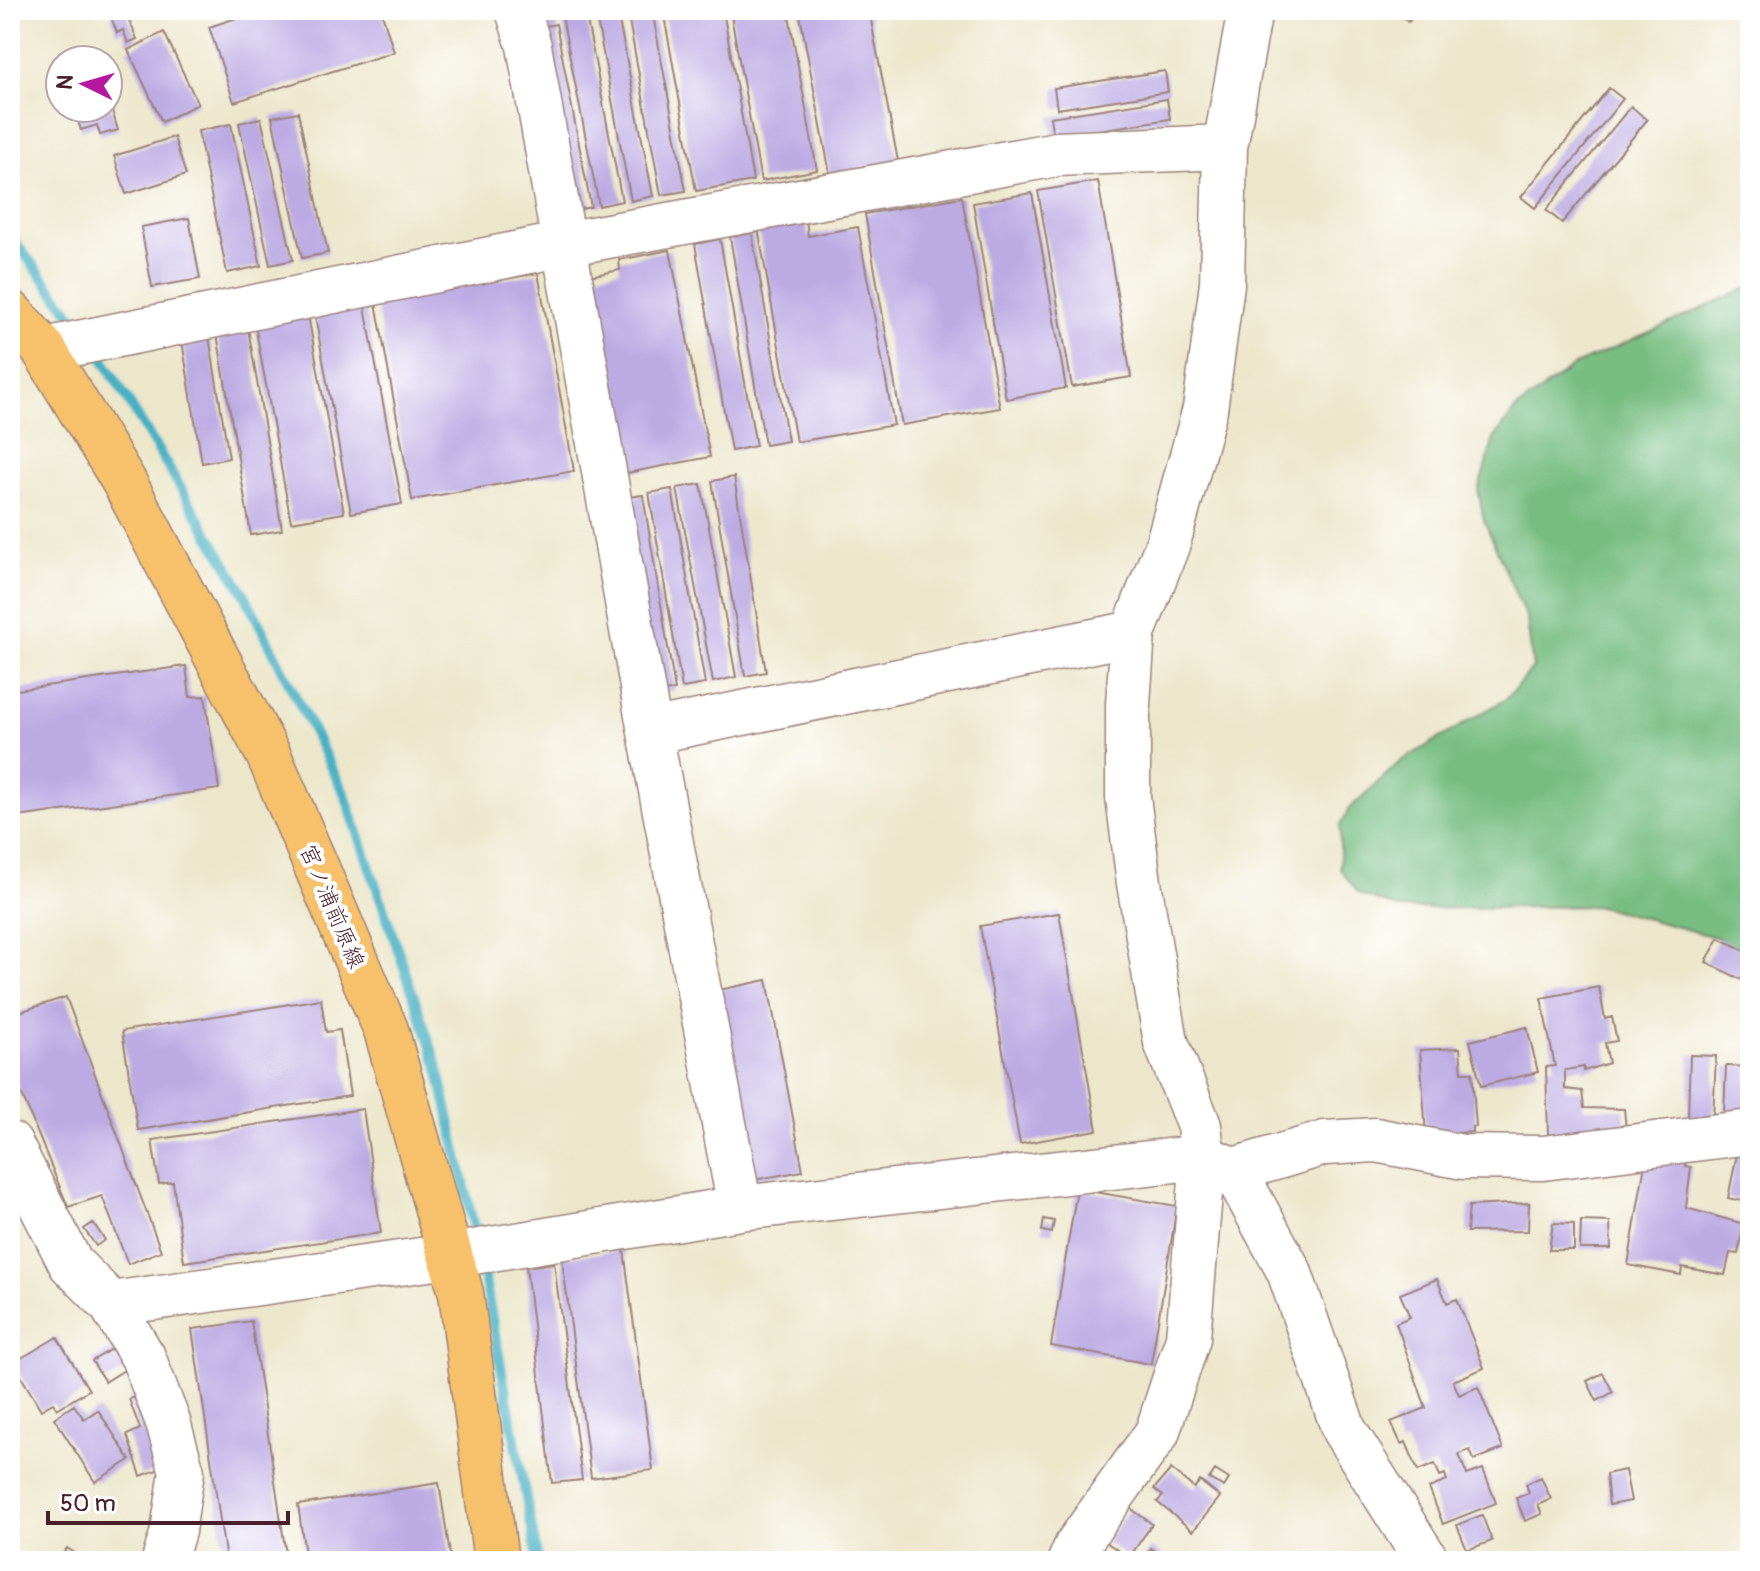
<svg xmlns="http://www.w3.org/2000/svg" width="1760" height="1571" viewBox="0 0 1760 1571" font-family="Pangolin,'Klee One',sans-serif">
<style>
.forest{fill:#77bd82;stroke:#606e56;stroke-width:2}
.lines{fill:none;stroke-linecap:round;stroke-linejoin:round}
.stream{stroke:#46b0c4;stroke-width:10}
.building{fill:#bcabe3}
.minor-casing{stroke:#9b827a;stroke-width:47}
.major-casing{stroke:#9b827a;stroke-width:47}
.minor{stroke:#fff;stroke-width:44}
.major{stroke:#f7c06b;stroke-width:44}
.labels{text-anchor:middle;stroke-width:8;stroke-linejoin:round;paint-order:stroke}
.street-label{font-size:22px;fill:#4a1f2b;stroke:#fff}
</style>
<rect width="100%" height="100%" fill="#fff"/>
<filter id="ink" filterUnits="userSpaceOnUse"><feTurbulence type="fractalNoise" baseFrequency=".0125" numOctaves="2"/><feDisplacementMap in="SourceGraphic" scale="16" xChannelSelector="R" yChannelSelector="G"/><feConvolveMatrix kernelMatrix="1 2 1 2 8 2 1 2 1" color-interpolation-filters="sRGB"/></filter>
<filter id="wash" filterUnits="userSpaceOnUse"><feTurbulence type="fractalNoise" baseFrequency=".006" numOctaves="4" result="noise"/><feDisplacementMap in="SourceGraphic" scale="32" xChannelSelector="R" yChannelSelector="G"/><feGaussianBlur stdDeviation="1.8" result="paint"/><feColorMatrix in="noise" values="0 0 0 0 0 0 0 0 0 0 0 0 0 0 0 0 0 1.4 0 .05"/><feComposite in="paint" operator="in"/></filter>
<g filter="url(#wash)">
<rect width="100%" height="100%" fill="#ece6ca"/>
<path class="forest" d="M1750 287V958L1719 938 1599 906 1401 909 1359 894 1340 869V826L1349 809 1401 761 1506 699 1533 668 1527 620 1484 520 1478 490 1494 439 1515 410 1575 365Z"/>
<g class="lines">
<path class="stream" d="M10 235 83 330
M97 349 244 593 345 795 438 1067 477 1241
M481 1260 538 1561"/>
</g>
<g id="blocks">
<path class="building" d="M118 10H125L137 39 128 43 123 30 117 33 111 17Z
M261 10H381L394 52 234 102 209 27Z
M585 10 622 201 599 206 561 11Z
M595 10H617L653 196 631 201Z
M627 10H652L686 191 661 195Z
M663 10H723L753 181 696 191Z
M730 10H788L817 170 761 181Z
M799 10H869L898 161 830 174Z
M1396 10H1421L1408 22Z
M556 24 591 207 567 212 532 29Z
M164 32 198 104 162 122 128 50Z
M1165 71 1168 92 1057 109 1054 88Z
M1609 88 1623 99 1535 208 1521 197Z
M1167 99 1170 119 1053 137 1050 117Z
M109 101 118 130 100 135 97 125 81 130 75 112 108 108Z
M1631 106 1647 120 1562 223 1546 210Z
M298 112 328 253 302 258 272 117Z
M261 118 293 260 270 265 239 123Z
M231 124 261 266 227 273 198 131Z
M174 137 186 175 126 194 114 156Z
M1098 181 1131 377 1072 387 1038 191Z
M1032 193 1066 388 1006 399 973 203Z
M962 197 1000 408 902 425 865 214Z
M189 218 200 279 152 287 141 227Z
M806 219 808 236 858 227 894 425 796 442 758 228Z
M752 233 788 441 765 445 730 237Z
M720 239 756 446 731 451 695 244Z
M670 250 710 457 611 476 574 279 620 270 619 260Z
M538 273 574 471 412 500 376 303Z
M365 307 402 504 351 513 315 316Z
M308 315 344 513 291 522 255 325Z
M247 322 282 530 251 535 216 328Z
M208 330 229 458 202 463 181 335Z
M10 473 19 496 10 499Z
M734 477 766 672 745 676 712 481Z
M701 484 736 677 713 682 677 488Z
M672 489 705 684 682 688 649 493Z
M643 495 675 690 648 695 616 499Z
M186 666 190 697 205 696 219 789 10 818V691Z
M1059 913 1097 1130 1020 1144 980 926Z
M1719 938 1750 953V984L1706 962Z
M767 980 803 1171 737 1183 700 994Z
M1599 987 1605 1019 1612 1017 1617 1041 1605 1043 1609 1063 1584 1071V1067L1565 1070V1089L1582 1091 1584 1108 1624 1109 1626 1129 1548 1135 1546 1067 1555 1066 1541 998Z
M66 997 161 1251 128 1264 102 1196 68 1207 10 1066V1015Z
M321 999 326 1032 340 1030 350 1096 138 1130 122 1031Z
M1527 1027 1538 1072 1481 1086 1470 1041Z
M1460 1048 1462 1072H1472L1476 1127H1472V1132L1426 1135 1420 1050Z
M1690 1055 1716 1056 1713 1119 1688 1117Z
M1726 1066 1748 1067 1746 1115 1724 1114Z
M363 1109 381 1233 184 1262 173 1182 159 1184 152 1140Z
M1737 1154 1750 1157V1203L1728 1198Z
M1646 1157 1686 1162 1685 1166 1691 1167 1686 1208 1744 1224 1738 1254 1730 1253 1725 1275 1682 1267 1681 1275 1628 1265Z
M1077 1189 1177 1206 1151 1364 1051 1346Z
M1529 1203 1528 1231 1467 1232 1469 1206Z
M1044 1219 1054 1221 1052 1233 1042 1231Z
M1581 1221 1610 1222 1611 1249H1580Z
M93 1223 105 1240 96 1246 84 1229Z
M1553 1223 1574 1224V1250H1549Z
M624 1250 653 1470 591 1478 562 1258Z
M554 1263 582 1480 552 1483 526 1267Z
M1437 1279 1447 1303 1457 1299 1484 1368 1453 1381 1459 1395 1478 1387 1503 1449 1474 1460 1470 1450 1459 1454 1467 1475 1483 1469 1496 1503 1443 1524 1429 1488 1447 1481 1445 1474 1440 1476 1435 1464 1418 1471 1406 1442 1401 1444 1391 1422 1426 1408 1396 1323 1410 1317 1400 1294Z
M251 1321 287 1561H226L192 1329Z
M57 1337 89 1390 57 1409 53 1403 41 1410 13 1363Z
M116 1346 129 1367 105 1382 92 1361Z
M1603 1373 1613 1392 1597 1401 1587 1381Z
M142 1395 168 1466 141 1476 127 1435 140 1429 129 1399Z
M74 1405 84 1419 98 1410 130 1460 95 1482 54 1418Z
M1171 1469 1194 1488 1200 1481 1220 1497 1193 1531 1157 1502 1163 1496 1154 1489Z
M1215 1470 1229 1479 1224 1487 1209 1479Z
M1625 1470 1631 1501 1609 1505 1606 1474Z
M1541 1477 1551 1499 1538 1505 1542 1514 1525 1521 1516 1498 1529 1493 1526 1484Z
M439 1483 451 1561H306L298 1505Z
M1130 1508 1152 1524 1129 1558 1106 1542Z
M1482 1515 1492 1541 1467 1550 1457 1525Z
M67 1548 88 1561H59Z
M1151 1548 1171 1561H1143Z"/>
</g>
</g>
<g filter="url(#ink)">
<use href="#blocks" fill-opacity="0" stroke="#9b827a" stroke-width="2"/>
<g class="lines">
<defs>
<path id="minor" d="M518 10 529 46 650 732 740 1208
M44 350 564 244 1057 154 1225 147
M650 732 1133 633
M10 1144 71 1264 111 1304 143 1357 168 1422 182 1472 173 1531 164 1561
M1234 1170 1289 1271 1344 1430 1427 1561
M111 1304 449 1256 740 1208 1203 1157 1234 1170 1325 1143 1376 1140 1463 1157 1543 1158 1750 1132
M1070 1561 1077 1545 1157 1433 1188 1338 1203 1157 1199 1126 1166 1042 1139 883 1128 797V704L1133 633 1168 543 1205 409 1222 284 1225 147 1250 10"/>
<path id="major" d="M10 312 44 350 123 480 269 756 386 1030 461 1293 496 1561"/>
</defs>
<use href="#minor" class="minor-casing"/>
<use href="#major" class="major-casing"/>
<use href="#minor" class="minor"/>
<use href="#major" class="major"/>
</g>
</g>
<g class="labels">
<g class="street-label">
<text transform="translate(333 906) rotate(67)" y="8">宮ノ浦前原線</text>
</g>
</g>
<rect width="1760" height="1571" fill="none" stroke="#fff" stroke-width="40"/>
<g transform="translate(84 84) rotate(275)"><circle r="38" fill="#ffffff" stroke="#b7a5aa" stroke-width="2"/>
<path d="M0-6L14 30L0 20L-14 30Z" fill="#b5179e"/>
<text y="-12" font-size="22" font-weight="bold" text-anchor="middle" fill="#4a1f2b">N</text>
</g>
<path d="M48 1511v12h240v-12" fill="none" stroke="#4a1f2b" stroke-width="4"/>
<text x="60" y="1511" font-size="24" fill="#4a1f2b" stroke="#ffffff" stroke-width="6" paint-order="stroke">50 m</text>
</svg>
